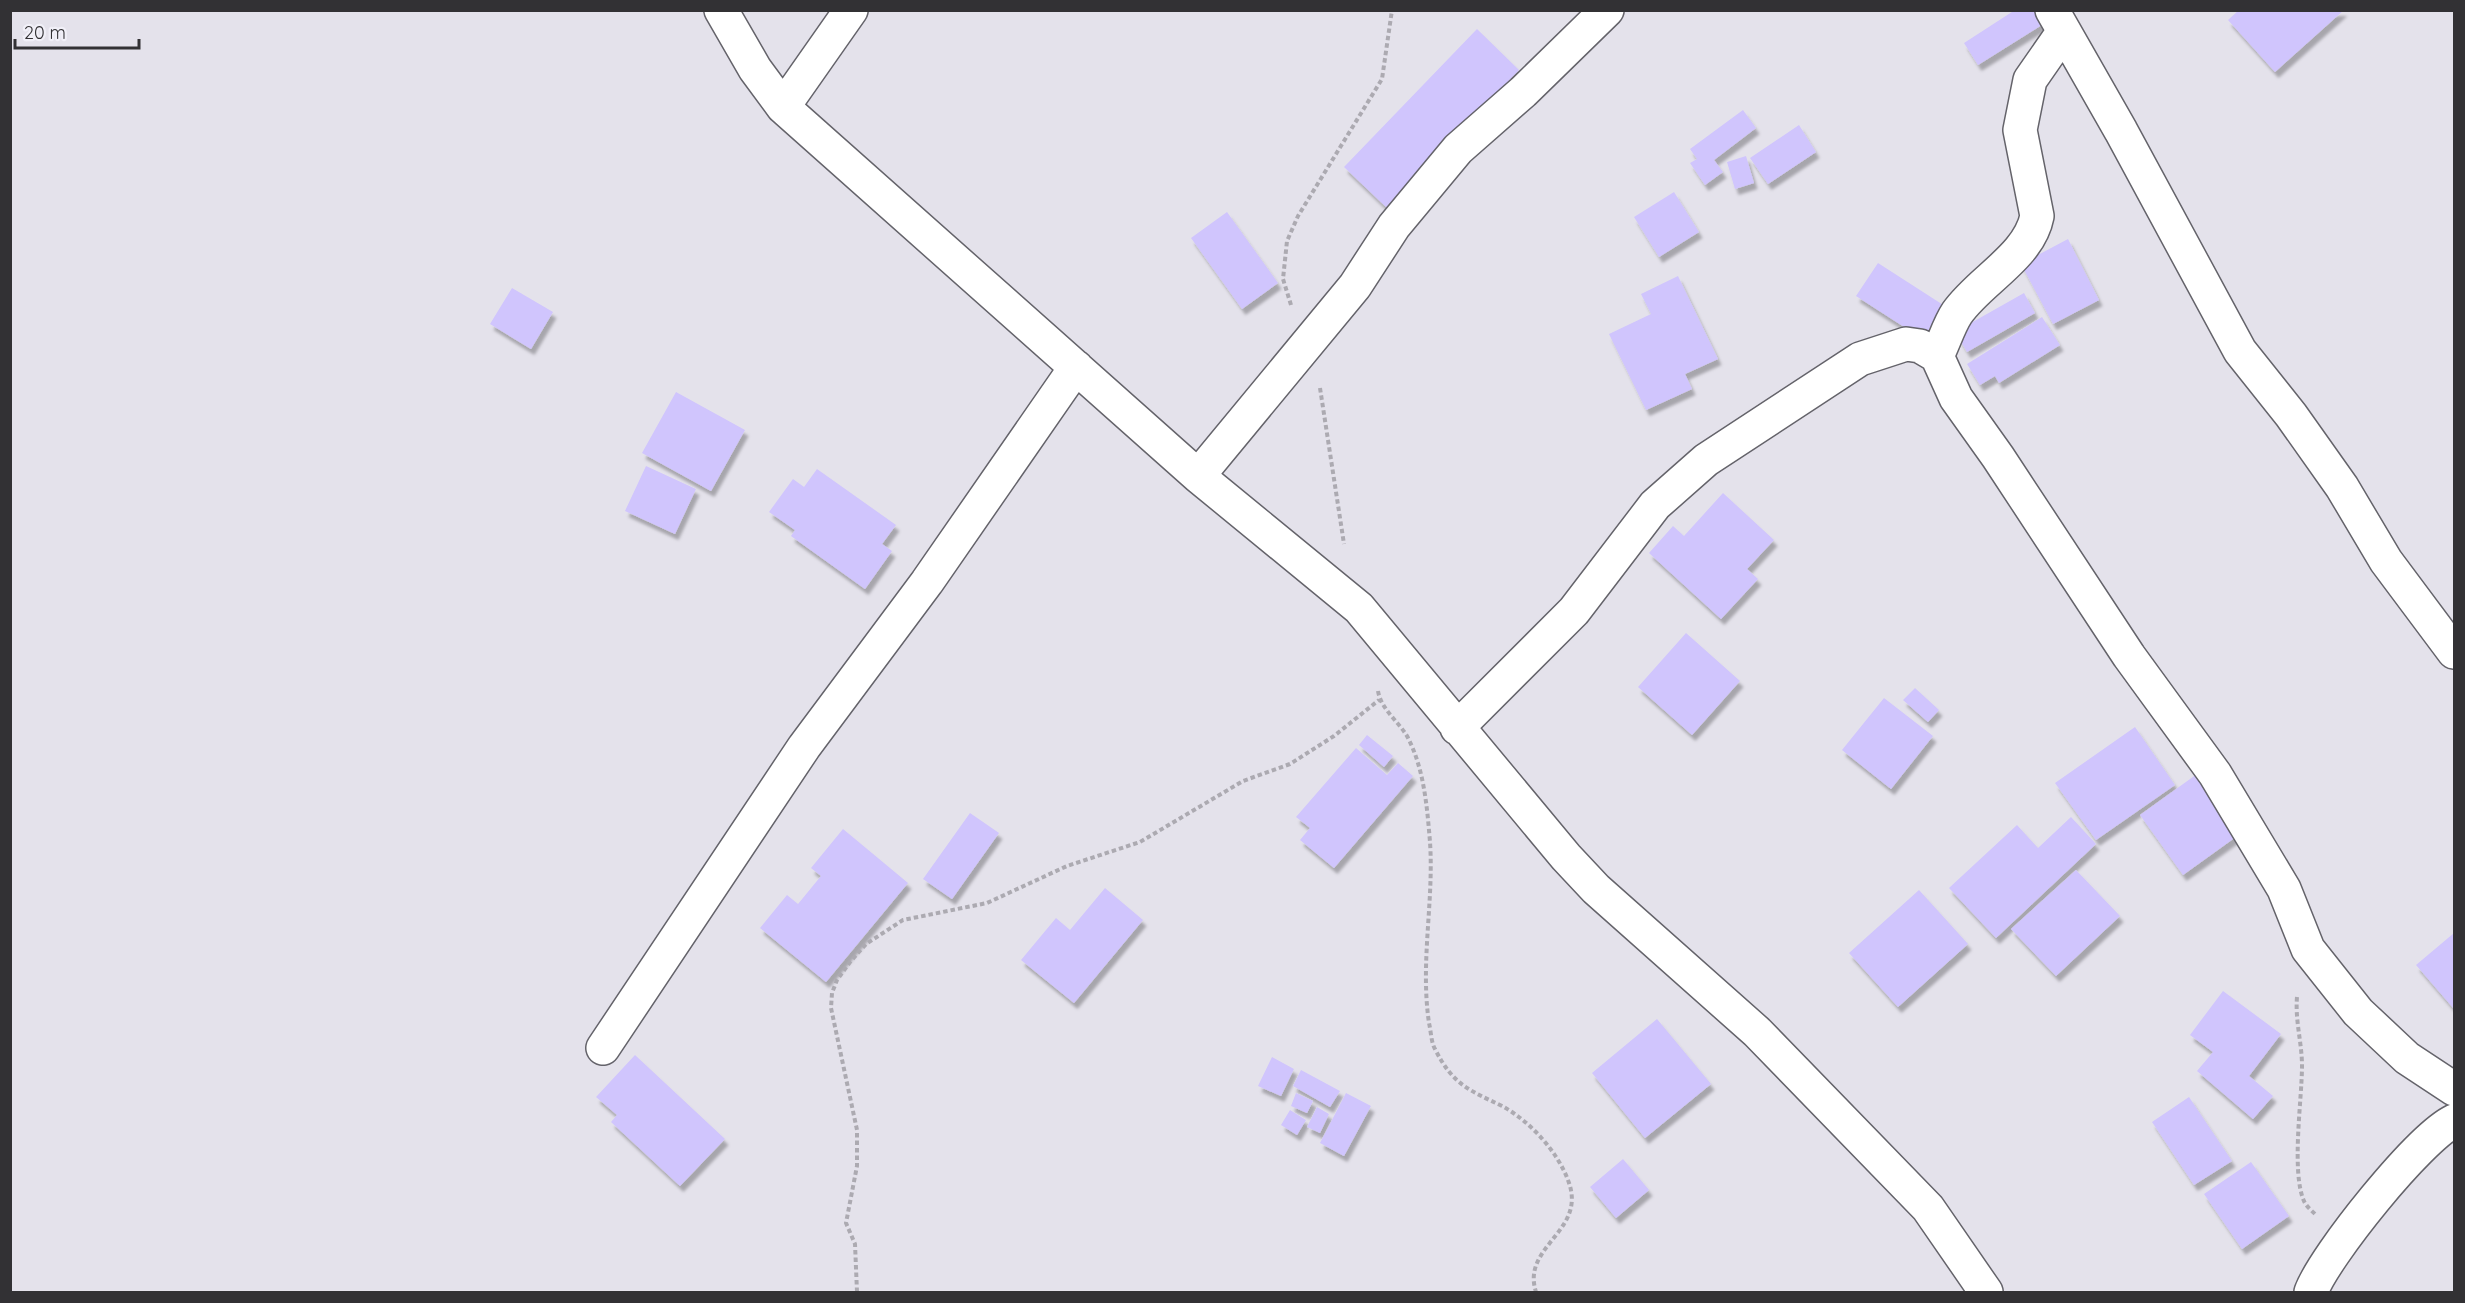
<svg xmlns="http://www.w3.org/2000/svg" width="2465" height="1303" viewBox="0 0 2465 1303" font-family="Quicksand,sans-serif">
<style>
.building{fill:#d0c5fd;filter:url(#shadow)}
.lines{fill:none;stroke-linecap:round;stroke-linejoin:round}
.minor-casing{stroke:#64636a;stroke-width:36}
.path{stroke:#acaab1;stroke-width:4;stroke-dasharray:4.5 3;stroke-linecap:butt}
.minor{stroke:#fff;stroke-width:33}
</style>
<defs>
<filter id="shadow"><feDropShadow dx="3.5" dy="6" stdDeviation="1.5" flood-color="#0004"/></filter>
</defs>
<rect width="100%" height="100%" fill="#e4e2eb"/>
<path class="building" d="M2015 10H2037L2045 23 1978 65 1964 43Z
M2239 10H2344L2275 72 2228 20Z
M1477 29 1519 70 1386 207 1344 167Z
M1743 110 1756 128 1714 160 1723 172 1705 185 1690 163 1697 159 1690 149Z
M1799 125 1816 152 1768 184 1750 158Z
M1746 156 1754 183 1735 189 1727 162Z
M1674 192 1699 232 1659 257 1634 217Z
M1227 212 1278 283 1242 309 1191 238Z
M2068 239 2099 300 2053 324 2021 264Z
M1878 263 1951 310 1929 343 1856 296Z
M1678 276 1718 359 1685 374 1692 389 1646 410 1609 334 1651 314 1641 294Z
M512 288 553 312 531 349 490 324Z
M2024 293 2035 313 1967 352 1955 332Z
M2042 317 2060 345 1999 383 1995 376 1980 385 1967 364Z
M676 392 745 430 711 491 642 453Z
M646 466 696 489 675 534 625 511Z
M817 469 896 525 882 544 892 551 865 589 791 536 795 530 769 512 793 479 804 487Z
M1723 493 1774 540 1747 569 1758 579 1721 619 1649 553 1673 526 1684 536Z
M1686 633 1740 681 1692 735 1638 687Z
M1915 688 1939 710 1928 722 1903 700Z
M1884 698 1933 736 1891 789 1842 750Z
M2135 727 2175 785 2096 840 2055 783Z
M1367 735 1393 756 1384 767 1359 745Z
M1356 748 1387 775 1398 763 1413 776 1334 868 1300 840 1310 828 1296 817Z
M2197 774 2240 834 2183 875 2140 815Z
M970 813 999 833 952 899 923 879Z
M2071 817 2096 844 1996 938 1949 888 2017 825 2038 848Z
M843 829 908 883 826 982 760 928 787 895 798 904 821 876 811 868Z
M2076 870 2120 916 2056 976 2011 929Z
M1105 888 1143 920 1074 1003 1021 960 1056 918 1070 930Z
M1919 890 1968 944 1898 1007 1849 953Z
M2454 933V1009L2416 965Z
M2223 991 2281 1034 2249 1076 2273 1096 2253 1119 2197 1071 2213 1052 2190 1035Z
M1657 1019 1711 1084 1645 1138 1592 1073Z
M635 1055 725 1139 680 1186 611 1122 617 1115 596 1097Z
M1272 1057 1294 1069 1281 1096 1258 1086Z
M1301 1070 1340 1091 1330 1107 1293 1086Z
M1296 1093 1313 1101 1307 1113 1291 1106Z
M1346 1093 1371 1106 1344 1156 1320 1143Z
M2189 1097 2232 1161 2194 1185 2152 1122Z
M1317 1107 1329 1114 1320 1133 1307 1127Z
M1290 1110 1306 1120 1297 1135 1281 1125Z
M1623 1159 1649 1190 1616 1218 1590 1187Z
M2251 1162 2289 1216 2242 1249 2204 1194Z"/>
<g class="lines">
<defs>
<path id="minor" d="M721 10 755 69 783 107 1198 476 1359 608 1566 857 1596 889 1757 1032 1928 1208 1986 1292
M2052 10 2121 131 2240 351 2291 415 2342 487 2386 561 2454 652
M2064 31 2030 80 2020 130 2037 216C2029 257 1980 280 1957 313 1949 325 1944 342 1937 356L1956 398 1998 457 2129 656 2215 774 2284 889 2308 949 2358 1012 2407 1058 2454 1089
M783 107 851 10
M1198 476 1355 286 1394 226 1458 149 1523 92 1607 10
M1457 728 1574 611 1655 505 1706 460 1860 359 1906 344 1920 346 1937 356
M603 1048 804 747 927 582 1076 367
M2311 1292C2325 1255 2419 1138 2454 1121"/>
</defs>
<use href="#minor" class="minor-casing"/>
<path class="path" d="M1291 305 1283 279 1287 241 1298 216 1382 79 1392 10
M1320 388 1344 544
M1378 691C1381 709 1398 721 1407 736 1424 768 1427 806 1430 842 1434 902 1420 962 1429 1023 1431 1031 1431 1042 1435 1049 1453 1085 1469 1090 1502 1106 1530 1121 1559 1153 1569 1183 1586 1232 1521 1246 1536 1292
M2297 997C2295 1021 2302 1043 2302 1066 2302 1099 2291 1172 2304 1201 2306 1206 2312 1211 2316 1215
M857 1292 855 1244 846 1223 857 1166V1130L831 1008 832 993 837 980 850 962 866 944 903 920 987 903 1067 866 1140 842 1243 781 1290 764 1334 736 1379 700"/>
<use href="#minor" class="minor"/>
</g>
<rect width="2465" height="1303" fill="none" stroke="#323134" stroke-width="24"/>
<path d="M15 39v9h124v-9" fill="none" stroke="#323134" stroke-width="3"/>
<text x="24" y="39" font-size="18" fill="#323134" stroke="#f1f0f8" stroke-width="4.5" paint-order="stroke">20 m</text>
</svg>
